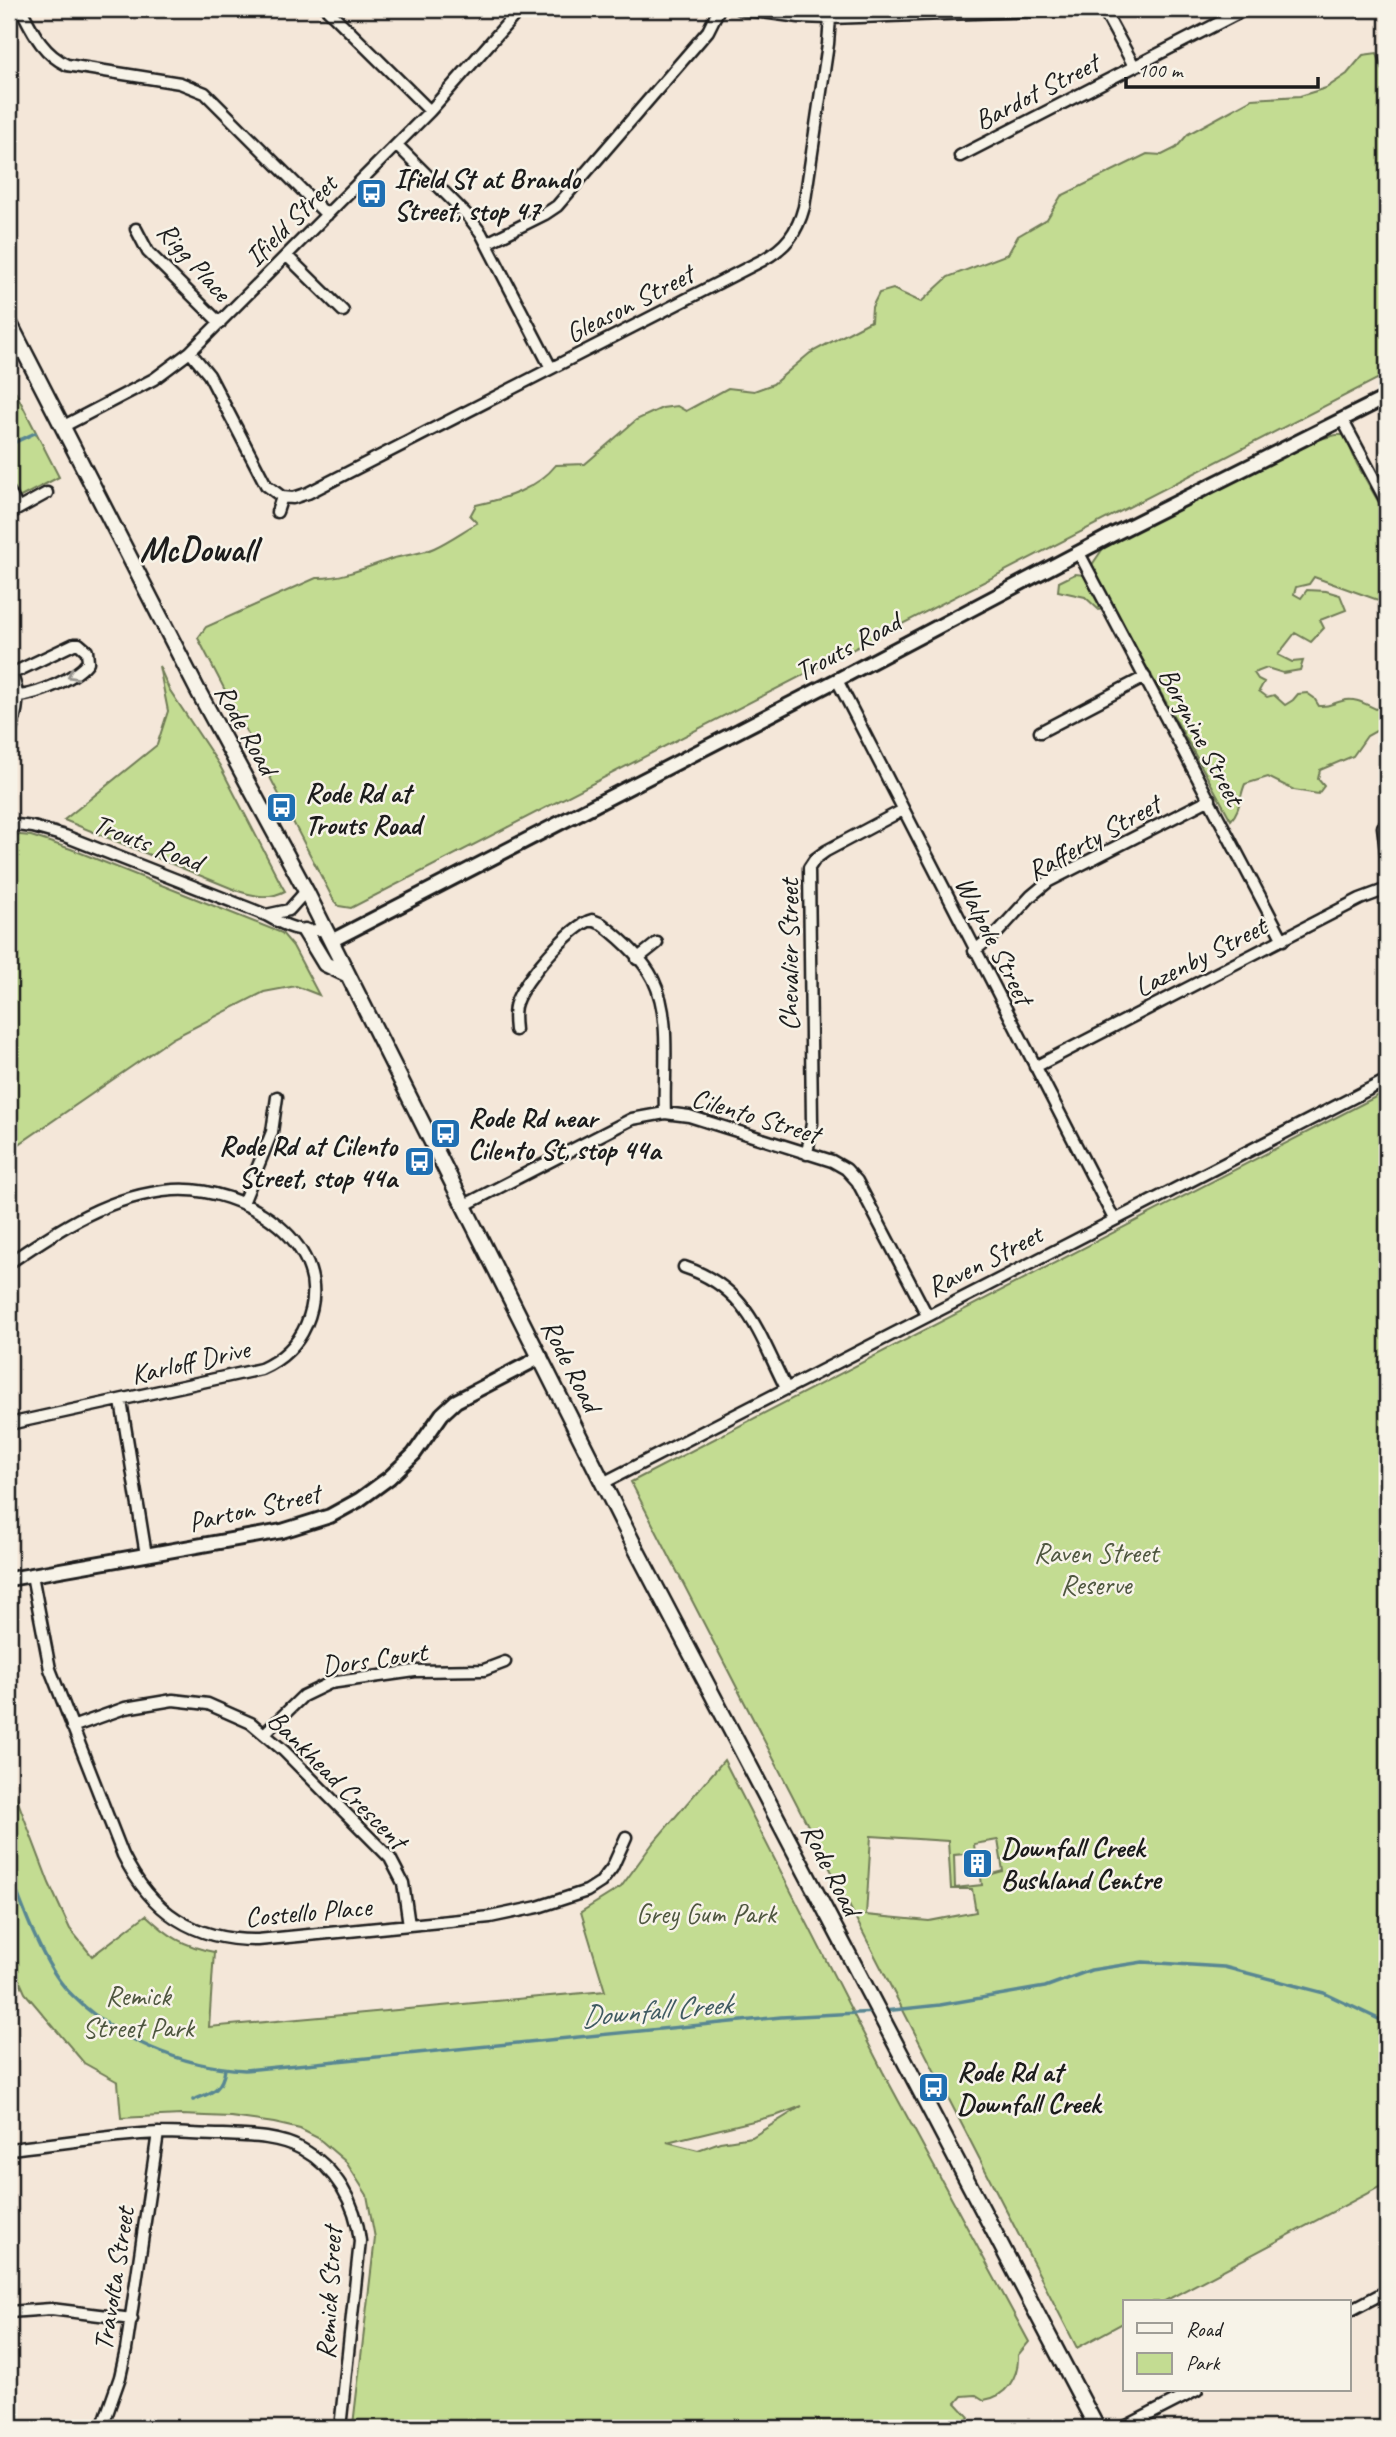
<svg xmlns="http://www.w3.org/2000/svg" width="1396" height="2437" viewBox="0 0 1396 2437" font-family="Caveat,sans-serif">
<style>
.green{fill:#c3dc92;stroke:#707c57;stroke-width:2;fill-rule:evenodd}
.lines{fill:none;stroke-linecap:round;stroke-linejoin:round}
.stream{stroke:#598792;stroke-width:3.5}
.minor-casing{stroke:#1c1c1c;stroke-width:15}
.tertiary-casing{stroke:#1c1c1c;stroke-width:18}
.secondary-casing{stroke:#1c1c1c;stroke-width:19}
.minor{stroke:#f7f3e8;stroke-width:10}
.tertiary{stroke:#f7f3e8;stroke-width:12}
.secondary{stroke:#f7f3e8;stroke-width:14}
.oneway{stroke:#94928c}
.labels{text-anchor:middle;stroke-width:5;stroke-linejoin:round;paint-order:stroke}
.street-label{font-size:28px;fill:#1c1c1c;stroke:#f7f3e8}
.poi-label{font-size:28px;font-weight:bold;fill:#1c1c1c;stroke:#f7f3e8;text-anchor:start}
.park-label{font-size:28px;fill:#4e563f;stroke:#f7f3e8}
.water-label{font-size:30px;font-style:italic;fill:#3f5a61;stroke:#f7f3e8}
.district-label{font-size:35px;font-weight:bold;fill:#1c1c1c;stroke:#f7f3e8}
</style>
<rect width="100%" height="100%" fill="#f4e7d9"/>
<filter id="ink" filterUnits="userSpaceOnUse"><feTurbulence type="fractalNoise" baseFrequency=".0143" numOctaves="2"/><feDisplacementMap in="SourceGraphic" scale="14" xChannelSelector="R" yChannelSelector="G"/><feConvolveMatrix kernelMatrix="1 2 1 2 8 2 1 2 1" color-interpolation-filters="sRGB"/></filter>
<g filter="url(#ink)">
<path class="green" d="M1377 53 1383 71H1387V374L351 908 339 906 334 901 198 638 206 627 316 578C340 579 368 567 391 559 405 555 421 554 434 548 449 541 463 531 477 523L470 516 476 505C504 499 537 489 556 465L585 464 636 420 662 408 677 406 686 411 728 388 754 391 773 384 810 353 871 321 872 307 879 293 893 289 921 302 948 277 1008 254 1018 236 1047 219 1061 196 1147 154 1162 155 1176 148 1188 134 1252 99 1300 96 1326 88 1347 74 1363 55Z
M15 391 59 477 9 503V394Z
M1336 435H1345L1357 464 1387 517V600H1378L1314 577 1309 584 1296 587 1294 594 1301 598 1307 590 1326 591 1340 595 1346 610 1320 620 1324 628 1311 642 1295 633 1278 655 1292 662 1303 661 1300 670 1283 673 1267 668 1254 673 1258 679 1264 682 1259 691 1267 697 1274 695 1285 705 1293 700 1298 694 1307 693 1314 698 1319 706C1329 707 1333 703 1342 701 1355 697 1365 704 1376 709L1387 705V725L1367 736 1353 756 1320 770 1318 779 1324 786 1318 794 1294 790 1268 777 1245 784C1239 798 1241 809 1231 820L1113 606 1099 610 1085 597 1058 591 1059 582 1075 574 1085 575 1104 547 1316 440Z
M159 666 169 689 220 766 282 886 285 891C268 900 256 896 238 891L64 820 157 745 168 711Z
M9 834 31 836 71 849 282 933 293 946 319 995 296 986 264 992 173 1038 9 1151Z
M1387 1091V2183L1163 2302H1125V2322L1077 2348 631 1482ZM871 1836 948 1841 951 1889H972L976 1912 929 1921 866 1915ZM998 1840 1003 1871 981 1877 982 1885 955 1888 954 1855 975 1853 974 1844Z
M724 1760 883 2072 1029 2342 1018 2355C1019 2377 1006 2397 984 2400L976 2395 962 2396 956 2403 969 2417 962 2428H356L353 2425 375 2238 367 2195 346 2162 318 2138 300 2129 274 2123 231 2117 181 2115 121 2118 118 2082 84 2063 25 1993 9 1957V1778L49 1883 70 1929 92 1956 146 1915C168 1936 183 1946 214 1952L209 2027 605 1991 581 1912 621 1887 653 1843ZM802 2106 752 2137 720 2142 698 2150 667 2142 778 2115Z"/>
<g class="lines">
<path class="stream" d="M9 445 35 433
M9 1871C22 1906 43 1965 68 1991 113 2038 181 2067 245 2070L781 2017 876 2012
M884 2011 940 2005 1045 1987 1091 1970 1143 1962 1224 1967 1324 1993 1387 2023
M193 2100C211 2093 222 2091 225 2069"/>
<defs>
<path id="minor" d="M21 9C33 32 42 53 67 65L180 83 205 93 327 215
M327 9 430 111
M739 9 799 17 830 18 1089 9
M1103 9 1134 66
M397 145 468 216 481 233 551 368
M960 156 1246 9
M136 229 148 252 220 323
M487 243 545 214 557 206 708 31 719 9
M287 256 343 311
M190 352 209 375 266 485 282 497
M1342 419 1387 503
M62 427 154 379 190 352 430 111 520 9
M9 491 18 509
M277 512 282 497 293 498 308 493 763 260C786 247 797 233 804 207L828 44 830 18
M9 514 47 493
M1079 553 1283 940
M11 674 74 644H79L87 651 88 662C77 678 38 694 19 696
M837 680 1114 1219
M1040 732 1145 677
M9 737C17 713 22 695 10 671
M9 824 33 827 65 836 266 915C285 926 302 934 324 929
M1383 827 1387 860
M266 915 289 910 306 891
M974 951 999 931 1031 896 1049 881 1210 799
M637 959 657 943
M515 1030C514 1021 513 1011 516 1003 523 981 571 925 592 920L602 924C620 938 643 959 653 979 672 1017 663 1071 665 1113
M1035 1067 1360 899 1387 889
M807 1154 812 1123 809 868 815 859 826 851 903 810
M243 1203 272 1132 277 1097
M463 1206 632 1119 665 1113 689 1116 832 1161 846 1169 857 1181 927 1315
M9 1263C60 1228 110 1195 173 1190 242 1185 341 1245 306 1325 297 1346 281 1360 261 1369L9 1424
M684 1267C748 1288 758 1333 786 1388
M121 1401 146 1555
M603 1483 1387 1080
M32 1575 50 1669 123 1855C151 1912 194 1941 258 1940L490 1917 538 1907 587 1891 601 1882 612 1868 626 1837
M72 1727 125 1708 173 1700 208 1704 251 1723 284 1751 390 1858 403 1883 409 1925
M265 1733 303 1696 330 1683 415 1671 484 1670 505 1662
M9 2149C58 2144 109 2135 159 2133 180 2133 202 2135 223 2135 249 2136 278 2136 302 2149 336 2168 356 2203 360 2241L340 2428
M1387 2213V2220
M1349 2311 1387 2291
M9 2312 51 2309 132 2319
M102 2428 120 2377 126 2350 158 2133
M1123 2428 1197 2390"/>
<path id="tertiary" d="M331 941 837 680 1112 535 1387 397
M9 1579 282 1531 330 1516 359 1500 389 1478 414 1454 442 1414 456 1401 541 1357"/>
<path id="secondary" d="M9 322 197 689 306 891 637 1551 1097 2428
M305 931 325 964 348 975"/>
</defs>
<use href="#minor" class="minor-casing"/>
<use href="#tertiary" class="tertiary-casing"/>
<use href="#secondary" class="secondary-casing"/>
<use href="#minor" class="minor"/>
<use href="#tertiary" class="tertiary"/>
<use href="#secondary" class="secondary"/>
</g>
<defs><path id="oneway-chevron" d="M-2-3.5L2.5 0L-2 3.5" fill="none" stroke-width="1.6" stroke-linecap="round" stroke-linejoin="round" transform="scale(1.75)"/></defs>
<use class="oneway" href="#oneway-chevron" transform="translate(72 675) rotate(151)"/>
</g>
<defs>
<symbol id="bus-square" viewBox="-11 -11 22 22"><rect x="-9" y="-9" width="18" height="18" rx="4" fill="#1f6fb2" stroke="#f7f3e8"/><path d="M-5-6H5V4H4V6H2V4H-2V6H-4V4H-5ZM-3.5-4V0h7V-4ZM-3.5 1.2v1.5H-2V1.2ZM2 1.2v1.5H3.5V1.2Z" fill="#fff"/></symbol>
<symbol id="building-square" viewBox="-11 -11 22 22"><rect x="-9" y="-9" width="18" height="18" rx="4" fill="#1f6fb2" stroke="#f7f3e8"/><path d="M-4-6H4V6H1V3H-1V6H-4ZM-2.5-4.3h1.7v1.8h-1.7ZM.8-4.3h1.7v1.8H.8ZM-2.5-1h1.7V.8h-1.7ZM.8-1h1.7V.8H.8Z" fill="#fff"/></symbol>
</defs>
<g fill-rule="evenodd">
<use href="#bus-square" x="354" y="176" width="35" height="35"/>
<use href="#bus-square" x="264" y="790" width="35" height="35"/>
<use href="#bus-square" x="428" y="1116" width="35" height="35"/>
<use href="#bus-square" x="402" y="1144" width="35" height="35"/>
<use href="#building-square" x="960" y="1846" width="35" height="35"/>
<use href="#bus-square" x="916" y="2070" width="35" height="35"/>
</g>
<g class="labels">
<g class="street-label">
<text transform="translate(1036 91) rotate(-27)" y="10">Bardot Street</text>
<text transform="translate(290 220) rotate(-45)" y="10">Ifield Street</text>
<text transform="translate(195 261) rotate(48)" y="10">Rigg Place</text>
<text transform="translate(629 303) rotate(-27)" y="10">Gleason Street</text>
<text transform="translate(847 646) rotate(-28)" y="10">Trouts Road</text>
<text transform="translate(247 729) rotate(61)" y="10">Rode Road</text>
<text transform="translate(1202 736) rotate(62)" y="10">Borgnine Street</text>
<text transform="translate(1093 837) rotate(-29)" y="10">Rafferty Street</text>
<text transform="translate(148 842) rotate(21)" y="10">Trouts Road</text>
<text transform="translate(995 940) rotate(63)" y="10">Walpole Street</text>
<text transform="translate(788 955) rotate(-90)" y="10">Chevalier Street</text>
<text transform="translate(1200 956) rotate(-27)" y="10">Lazenby Street</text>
<text transform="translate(756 1115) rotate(17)" y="10">Cilento Street</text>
<text transform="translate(984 1260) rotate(-27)" y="10">Raven Street</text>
<text transform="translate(190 1361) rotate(-13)" y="10">Karloff Drive</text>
<text transform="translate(572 1365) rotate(63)" y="10">Rode Road</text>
<text transform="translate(254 1507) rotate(-13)" y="10">Parton Street</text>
<text transform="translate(374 1658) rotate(-8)" y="10">Dors Court</text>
<text transform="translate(338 1779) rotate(45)" y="10">Bankhead Crescent</text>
<text transform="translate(832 1869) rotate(63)" y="10">Rode Road</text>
<text transform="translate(308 1911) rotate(-5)" y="10">Costello Place</text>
<text transform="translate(113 2279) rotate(-81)" y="10">Travolta Street</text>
<text transform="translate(328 2293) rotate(-87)" y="10">Remick Street</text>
</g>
<g class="poi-label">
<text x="394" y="188">Ifield St at Brando<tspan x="394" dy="32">Street, stop 47</tspan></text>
<text x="305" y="802">Rode Rd at<tspan x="305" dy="32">Trouts Road</tspan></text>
<text x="468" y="1127">Rode Rd near<tspan x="468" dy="32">Cilento St, stop 44a</tspan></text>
<text x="397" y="1155" text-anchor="end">Rode Rd at Cilento<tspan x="397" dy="32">Street, stop 44a</tspan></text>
<text x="1001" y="1857">Downfall Creek<tspan x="1001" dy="32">Bushland Centre</tspan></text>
<text x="957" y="2081">Rode Rd at<tspan x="957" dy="32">Downfall Creek</tspan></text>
</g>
<g class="park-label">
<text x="1096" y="1562">Raven Street<tspan x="1096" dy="32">Reserve</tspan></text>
<text x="706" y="1923">Grey Gum Park</text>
<text x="138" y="2005">Remick<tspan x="138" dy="32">Street Park</tspan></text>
</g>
<g class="water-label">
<text transform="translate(656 2010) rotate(-5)" y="10">Downfall Creek</text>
</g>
<g class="district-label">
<text x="198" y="561">McDowall</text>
</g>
</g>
<rect width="1396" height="2437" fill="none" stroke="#f7f3e8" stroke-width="35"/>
<rect x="18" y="18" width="1361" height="2402" fill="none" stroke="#1c1c1c" stroke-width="2.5" filter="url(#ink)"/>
<rect x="1123" y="2300" width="228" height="91" fill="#f7f3e8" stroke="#9f9d96" stroke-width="2"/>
<rect x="1137" y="2323" width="35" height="10" fill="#f7f3e8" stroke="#9f9d96" stroke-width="2"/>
<text x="1186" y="2336" font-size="21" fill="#1c1c1c">Road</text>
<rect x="1137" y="2353" width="35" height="21" fill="#c3dc92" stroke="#9f9d96" stroke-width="2"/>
<text x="1186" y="2370" font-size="21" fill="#1c1c1c">Park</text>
<path d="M1126 77v10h192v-10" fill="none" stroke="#1c1c1c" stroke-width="3.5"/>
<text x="1137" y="77" font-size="21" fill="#1c1c1c" stroke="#f7f3e8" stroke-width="5" paint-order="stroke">100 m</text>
</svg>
